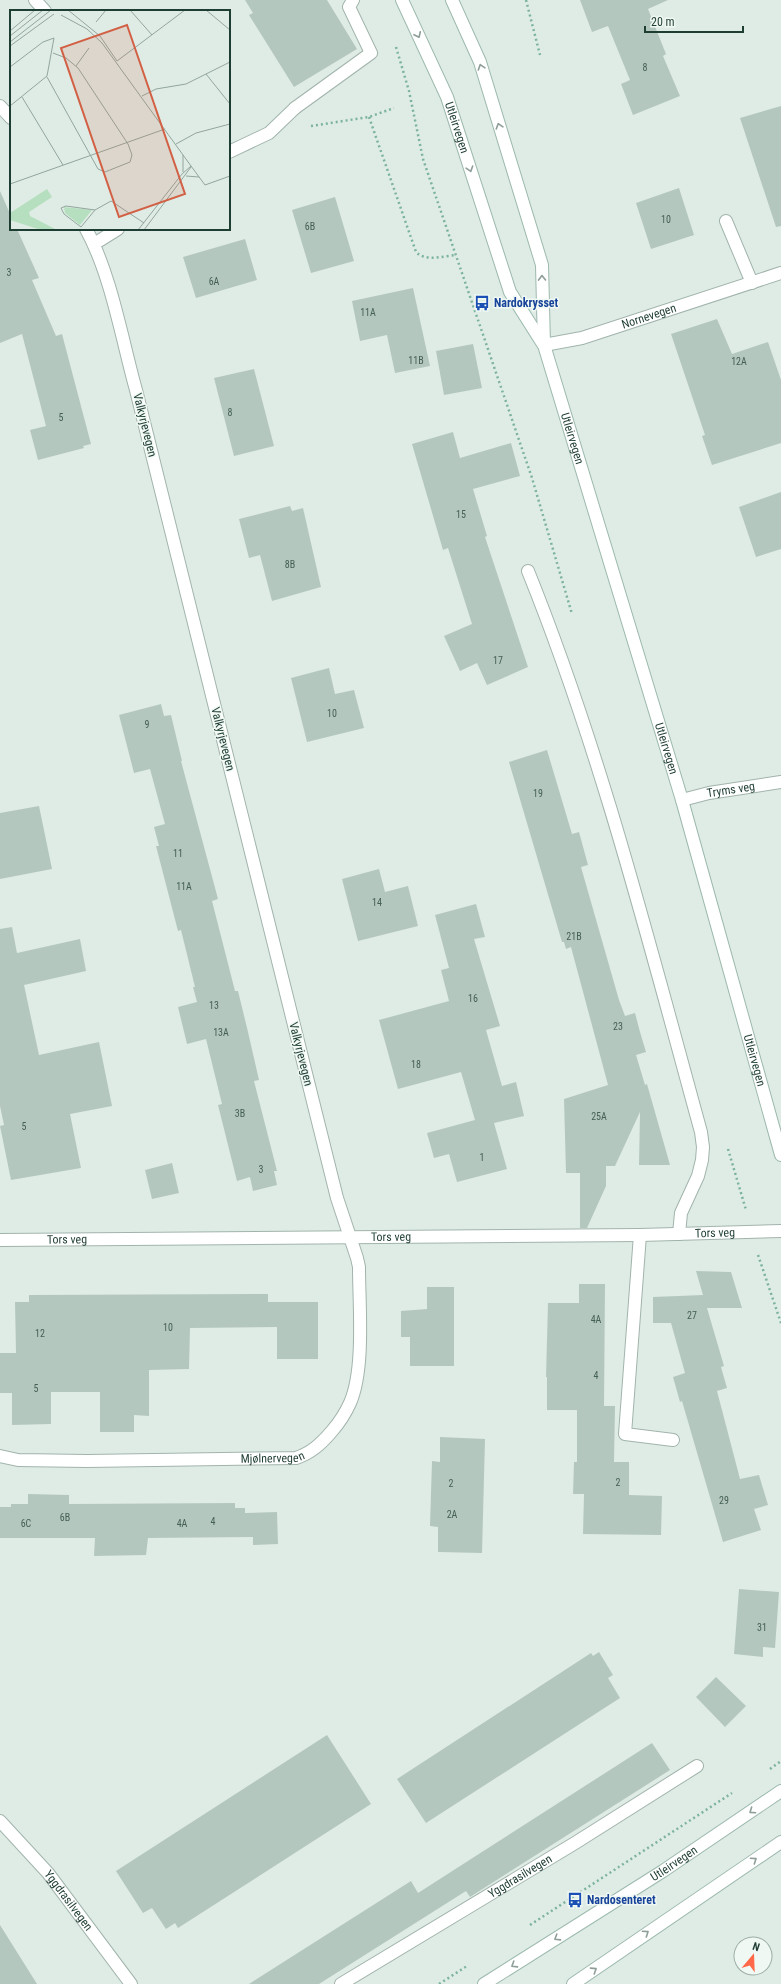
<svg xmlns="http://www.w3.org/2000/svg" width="781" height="1984" viewBox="0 0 781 1984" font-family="'Roboto Condensed',sans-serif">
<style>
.building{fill:#b4c7be}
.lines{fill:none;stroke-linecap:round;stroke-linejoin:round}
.lane-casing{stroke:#a1b4ac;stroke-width:14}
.street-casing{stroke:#a1b4ac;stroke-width:14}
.secondary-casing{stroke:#9cb9ad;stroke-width:14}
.path{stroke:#7cb39e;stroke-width:2.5;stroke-dasharray:2 3;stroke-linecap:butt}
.lane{stroke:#fff;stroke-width:12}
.street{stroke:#fff;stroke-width:12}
.secondary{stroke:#fff;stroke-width:12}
.oneway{stroke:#8e9e99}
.labels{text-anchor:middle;stroke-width:3;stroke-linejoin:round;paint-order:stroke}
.number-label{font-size:10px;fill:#446056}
.street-label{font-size:12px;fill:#1e3d33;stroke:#f0f8f3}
.transit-label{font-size:12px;font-weight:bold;fill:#164399;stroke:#f0f8f3;text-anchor:start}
.inset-road{fill:none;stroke:#92a69e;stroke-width:1}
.view{fill:#d26045;fill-opacity:0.15;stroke:#d26045;stroke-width:2}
.inset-edge{fill:none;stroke:#1e3d33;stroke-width:2}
</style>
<rect width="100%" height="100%" fill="#dfece5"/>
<path class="building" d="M245 0H327L357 49 294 87 249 15 253 13Z
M580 0H668L648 9 666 54 663 56 680 96 633 115 621 84 630 80 608 26 592 32Z
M781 106V226L776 227 740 118Z
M679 188 694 235 651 249 636 203Z
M0 191 11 216V229H17L39 278 32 280 56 336 62 334 91 444 83 446 84 448 38 460 30 430 46 426 22 334 0 343Z
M335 197 354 261 311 273 292 210Z
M245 239 257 280 196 298 183 257Z
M413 288 430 366 395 373 387 335 360 341 352 301Z
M717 319 732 354 768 342 781 380V443L712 465 702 436 705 435 671 334Z
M473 344 482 388 444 395 436 351Z
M254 369 274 446 234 456 214 378Z
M453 432 460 458 511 443 520 476 473 489 487 536 485 537 528 667 487 685 477 663 460 671 444 636 472 624 448 548 443 550 412 444Z
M781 492V549L756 557 739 507Z
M290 506 292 511 303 508 321 587 272 601 260 555 249 558 239 519Z
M329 668 335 694 354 690 364 728 307 742 291 678Z
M161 704 164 716 171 715 182 761H181L218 899 212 901 235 991H238L248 1032 259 1080 254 1081 277 1171H274L277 1185 253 1191 250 1177 237 1181 218 1105 222 1104 206 1039 187 1044 178 1007 197 1002 193 987H195L181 930 178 931 156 846H159L154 827 165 824 150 769 134 773 119 715Z
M547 750 572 834 579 832 588 865 581 867 619 1000 625 1016 635 1013 640 1032 646 1052 636 1055 645 1085 647 1084 670 1165H639L640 1112 615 1166H606V1186L587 1228H580V1173H566L564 1099 608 1085 571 947 566 949 564 942H562L509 762Z
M39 806 52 869 0 879V813Z
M379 869 385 892 408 886 418 926 358 941 342 879Z
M476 904 485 937 474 939 500 1026 486 1030 502 1086 516 1082 524 1116 494 1123 507 1169 457 1182 449 1154 434 1158 427 1133 475 1120 461 1072 398 1089 379 1020 449 1001 441 970 449 968 435 915Z
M12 927 17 953 80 939 86 971 24 985 39 1055 99 1042 112 1106 70 1114 81 1168 11 1180 0 1126 4 1125 0 1106V929Z
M172 1163 179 1193 152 1199 145 1170Z
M696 1271 731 1272 742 1308H707L724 1366 721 1367 727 1388 717 1391 740 1479 759 1475 768 1505 754 1509 761 1530 723 1542 682 1401 680 1402 673 1377 685 1373 671 1323H653V1297L703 1295Z
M579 1284H605L604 1406H615L614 1462H629V1495L662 1496 661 1535 583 1534 584 1494H573L574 1462H577V1410H547V1377H546L548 1303H579Z
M427 1287H454V1366H410V1337H401V1311L427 1309Z
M268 1294V1302H318V1359H277V1327L190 1328 189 1369 149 1370V1416L134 1415V1432H100V1392H51V1424L12 1425V1393H0V1353H16L15 1302H29V1295Z
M440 1437 485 1439 482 1553 438 1552V1527L430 1526 432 1461 440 1462Z
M28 1494 69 1495V1504L235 1503V1508H245V1513L277 1512 278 1544 253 1545V1537L148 1538 146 1555 94 1556 95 1538H0V1507H11V1504H28Z
M739 1589 779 1592 775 1648 763 1647V1657L734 1654Z
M599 1652 613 1675 608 1678 620 1698 426 1823 397 1779 591 1653 593 1656Z
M716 1677 746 1706 725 1727 696 1697Z
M327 1735 371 1804 178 1928 175 1923 166 1929 152 1908 143 1913 116 1871Z
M652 1743 670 1770 470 1897 466 1891 319 1984H249L411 1881 418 1893Z
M0 1925 37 1984H0Z"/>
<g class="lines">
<defs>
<g id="lane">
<path d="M35 0 45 11"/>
<path d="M295 108 371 53 349 7 353 0"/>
<path d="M726 221 752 283"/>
<path d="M528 571C601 752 649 943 701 1132L703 1147 702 1160 698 1176 681 1213 679 1234"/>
<path d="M640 1235 625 1434 673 1440"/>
<path id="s1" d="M341 1984 575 1843 697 1766"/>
</g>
<g id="street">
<path d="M0 106 11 118"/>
<path d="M229 152 269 133 295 108"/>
<path d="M94 244 118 229"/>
<path id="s2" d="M544 345 582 338 781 273"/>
<path id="s3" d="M682 800 709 793 781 782"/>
<path id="s4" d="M0 1240 640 1235 781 1231"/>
<path id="s5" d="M0 1456 18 1460 87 1461 296 1458C311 1453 321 1444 332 1431 339 1423 345 1414 350 1403 365 1369 359 1305 359 1267L357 1258 337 1198 136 390C122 340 111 274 86 229"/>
<path id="s6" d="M0 1821 48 1873 131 1984"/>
</g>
<g id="secondary">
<path id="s7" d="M402 0 447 97 510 292 543 344"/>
<path id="s8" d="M452 0 480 62 542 265 544 345 682 800 781 1155"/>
<path id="s9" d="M484 1984 663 1871 781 1791"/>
<path d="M573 1984 781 1842"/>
</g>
</defs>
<use href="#lane" class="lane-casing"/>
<use href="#street" class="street-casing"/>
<use href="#secondary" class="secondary-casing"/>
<path class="path" d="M526 0 540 55
M396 47 409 91 423 159 532 478 572 614
M369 117 416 252C426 262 443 256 456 255
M311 126 369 117 394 108
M728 1149 746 1210
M758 1255 781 1323
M770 1769 781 1761
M530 1925 732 1793
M439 1984 467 1966"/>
<use href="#lane" class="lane"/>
<use href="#street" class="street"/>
<use href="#secondary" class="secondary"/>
</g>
<defs><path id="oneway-chevron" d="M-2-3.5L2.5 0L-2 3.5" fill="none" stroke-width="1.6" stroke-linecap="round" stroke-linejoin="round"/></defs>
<g class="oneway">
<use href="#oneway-chevron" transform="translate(418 35) rotate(65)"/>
<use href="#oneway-chevron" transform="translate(481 67) rotate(-108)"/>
<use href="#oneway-chevron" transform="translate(499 126) rotate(-107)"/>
<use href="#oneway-chevron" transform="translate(470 169) rotate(72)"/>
<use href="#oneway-chevron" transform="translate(542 278) rotate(-91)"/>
<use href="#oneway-chevron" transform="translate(752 1811) rotate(146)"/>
<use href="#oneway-chevron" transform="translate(754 1860) rotate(-34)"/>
<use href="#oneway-chevron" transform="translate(646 1933) rotate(-34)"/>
<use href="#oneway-chevron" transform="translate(557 1938) rotate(148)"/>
<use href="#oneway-chevron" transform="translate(514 1965) rotate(148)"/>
<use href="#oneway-chevron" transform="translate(594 1970) rotate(-33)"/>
</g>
<defs>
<symbol id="bus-bare" viewBox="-9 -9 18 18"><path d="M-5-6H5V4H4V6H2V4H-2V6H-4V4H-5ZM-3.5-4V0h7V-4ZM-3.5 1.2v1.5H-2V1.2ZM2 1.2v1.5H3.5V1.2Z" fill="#1a4fb4" stroke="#f0f8f3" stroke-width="2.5" paint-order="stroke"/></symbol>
</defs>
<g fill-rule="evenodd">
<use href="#bus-bare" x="471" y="292" width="22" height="22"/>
<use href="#bus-bare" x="564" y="1889" width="22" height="22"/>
</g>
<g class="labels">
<g class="number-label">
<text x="645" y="71">8</text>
<text x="666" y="223">10</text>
<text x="310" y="230">6B</text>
<text x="9" y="276">3</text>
<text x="214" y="285">6A</text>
<text x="368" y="316">11A</text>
<text x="416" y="364">11B</text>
<text x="739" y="365">12A</text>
<text x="230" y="416">8</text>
<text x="61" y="421">5</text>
<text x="461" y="518">15</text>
<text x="290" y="568">8B</text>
<text x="498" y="664">17</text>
<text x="332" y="717">10</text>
<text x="147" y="728">9</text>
<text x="538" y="797">19</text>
<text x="178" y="857">11</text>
<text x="184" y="890">11A</text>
<text x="377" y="906">14</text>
<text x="574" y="940">21B</text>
<text x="473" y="1002">16</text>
<text x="214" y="1009">13</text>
<text x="618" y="1030">23</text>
<text x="221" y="1036">13A</text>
<text x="416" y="1068">18</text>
<text x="240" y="1117">3B</text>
<text x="599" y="1120">25A</text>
<text x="24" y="1130">5</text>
<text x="482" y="1161">1</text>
<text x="261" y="1173">3</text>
<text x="692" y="1319">27</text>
<text x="596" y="1323">4A</text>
<text x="168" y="1331">10</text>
<text x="40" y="1337">12</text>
<text x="596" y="1379">4</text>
<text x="36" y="1392">5</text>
<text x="618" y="1486">2</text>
<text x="451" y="1487">2</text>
<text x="724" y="1504">29</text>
<text x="452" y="1518">2A</text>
<text x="65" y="1521">6B</text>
<text x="213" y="1525">4</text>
<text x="26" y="1527">6C</text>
<text x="182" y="1527">4A</text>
<text x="762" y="1631">31</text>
</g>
<g class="street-label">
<text dy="4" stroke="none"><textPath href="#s7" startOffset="139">Utleirvegen</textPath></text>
<text dy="4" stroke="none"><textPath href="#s2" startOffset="109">Nornevegen</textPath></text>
<text transform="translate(145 425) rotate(76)" y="4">Valkyrjevegen</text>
<text dy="4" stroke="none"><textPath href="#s8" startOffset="458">Utleirvegen</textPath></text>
<text transform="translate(223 739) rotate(76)" y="4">Valkyrjevegen</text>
<text dy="4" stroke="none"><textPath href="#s8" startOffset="782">Utleirvegen</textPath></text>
<text dy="4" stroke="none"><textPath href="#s3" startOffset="50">Tryms veg</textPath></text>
<text transform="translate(301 1054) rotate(76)" y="4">Valkyrjevegen</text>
<text dy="4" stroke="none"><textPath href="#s8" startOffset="1106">Utleirvegen</textPath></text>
<text dy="4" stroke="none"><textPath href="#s4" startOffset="715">Tors veg</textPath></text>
<text dy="4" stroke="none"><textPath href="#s4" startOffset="391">Tors veg</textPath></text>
<text dy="4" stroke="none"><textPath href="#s4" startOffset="67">Tors veg</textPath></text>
<text dy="4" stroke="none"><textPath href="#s5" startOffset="273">Mjølnervegen</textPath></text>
<text dy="4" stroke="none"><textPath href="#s9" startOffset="225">Utleirvegen</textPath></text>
<text dy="4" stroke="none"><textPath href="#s1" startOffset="209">Yggdrasilvegen</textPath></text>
<text dy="4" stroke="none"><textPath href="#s6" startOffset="105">Yggdrasilvegen</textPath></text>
</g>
<g class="transit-label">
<text x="494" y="307">Nardokrysset</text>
<text x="587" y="1904">Nardosenteret</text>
</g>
</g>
<g transform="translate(10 10)">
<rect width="220" height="220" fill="#dfece5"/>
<path d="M37 179 42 187 19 202 20 206 47 220H31L0 210V203ZM54 197 82 200 70 215 55 203Z" fill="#b5dfbe"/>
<path class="inset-road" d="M58 0 90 26 107 51M120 0 142 25M196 0 220 20M51 5 77 19 92 33 181 156M86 12 96 0M0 21 25 0M0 26 33 0M0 32 41 0M0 36 44 4M107 51 175 0M66 56 79 38M0 57 33 32 44 28M196 64 220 94M37 67 88 159 95 162 120 152 122 145 118 134 68 58 56 48 43 43M132 86 146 79 176 74 220 52M12 87 53 155M0 96 37 66 44 28M166 134 186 123 220 114M173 145V162M181 156 195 175 220 166M176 166 189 167M0 174 155 119M85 200 56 196 51 198 54 204 71 217 85 200 101 191 134 213M128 220 172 164 181 156M134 220 181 157"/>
<path class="view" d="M117 15 175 184 109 207 51 38Z"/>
<rect width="220" height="220" class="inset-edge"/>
</g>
<g transform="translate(753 1956) rotate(19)"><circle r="19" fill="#f0f8f3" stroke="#9cada6"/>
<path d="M0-3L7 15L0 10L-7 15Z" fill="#ff694a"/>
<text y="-6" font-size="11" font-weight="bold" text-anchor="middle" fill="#1e3d33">N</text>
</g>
<path d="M645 26v6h98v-6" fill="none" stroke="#1e3d33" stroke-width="2"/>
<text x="651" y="26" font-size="12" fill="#1e3d33" stroke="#f0f8f3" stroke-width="3" paint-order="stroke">20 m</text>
</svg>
